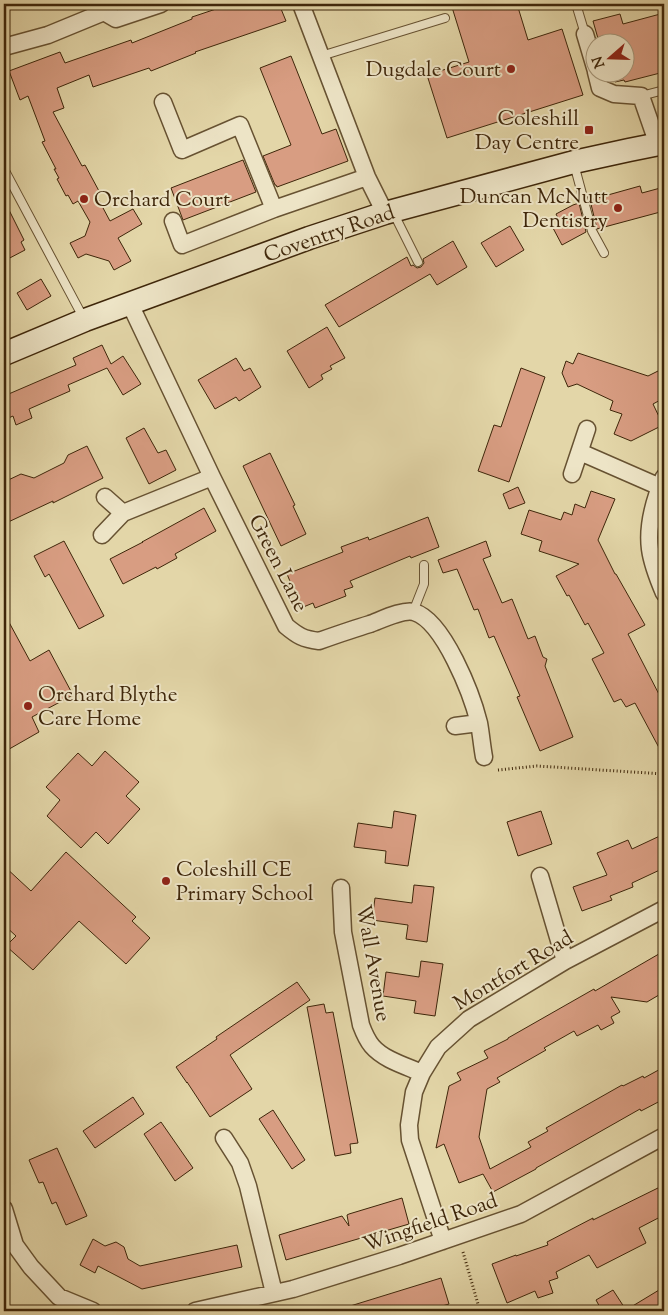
<svg xmlns="http://www.w3.org/2000/svg" width="668" height="1315" viewBox="0 0 668 1315" font-family="'Sorts Mill Goudy',serif">
<style>
.building{fill:#d89d82;stroke:#3e260a}
.lines{fill:none;stroke-linecap:round;stroke-linejoin:round}
.service-casing{stroke:#675232;stroke-width:10}
.minor-casing{stroke:#675232;stroke-width:19}
.secondary-casing{stroke:#3e260a;stroke-width:25}
.path{stroke:#3e260a;stroke-width:3;stroke-dasharray:1 2.5;stroke-linecap:butt}
.service{stroke:#ede4c6;stroke-width:8}
.minor{stroke:#ede4c6;stroke-width:16}
.secondary{stroke:#ede4c6;stroke-width:22}
.poi-dot{fill:#8f2418;stroke:#ede4c6;stroke-width:2}
.labels{text-anchor:middle;stroke-width:4;stroke-linejoin:round;paint-order:stroke}
.poi-label{font-size:21px;fill:#3e260a;stroke:#ede4c6;text-anchor:end}
.street-label{font-size:21px;fill:#3e260a;stroke:#ede4c6}
</style>
<rect width="100%" height="100%" fill="#e3d6a8"/>
<filter id="stains"><feTurbulence type="fractalNoise" baseFrequency=".004" numOctaves="4"/><feColorMatrix values="0 0 0 0 .2 0 0 0 0 .09 0 0 0 0 .02 0 0 0 .5 -.17"/></filter>
<radialGradient id="worn" r=".72"><stop offset=".6" stop-color="#630" stop-opacity="0"/><stop offset="1" stop-color="#630" stop-opacity=".3"/></radialGradient>
<path class="building" d="M231 4H279L286 21 195 52 196 53 151 71 149 68 93 87 89 75 57 88 64 108 53 112 82 166 85 165 99 191 95 193 110 221 133 209 142 224 118 238 131 261 114 270 109 261 86 254 78 258 70 243 85 236 90 222 78 201 73 204 68 195 66 196 57 179 59 178 54 169H56L42 142 45 141 28 96 20 100 9 71 60 52 65 63 131 40 132 43 192 19V17Z
M451 4H517L528 40 562 29 583 95 447 138 427 75 469 62Z
M664 13V72L625 82 624 80 615 82 612 72H626V42H599L593 21 620 14 623 24Z
M291 56 322 134 336 129 348 161 277 187 276 185H275L263 156 291 145 260 68Z
M243 160 256 192 183 220 171 188Z
M640 186 642 193 664 187V211L597 229 590 200Z
M4 200 24 240 21 242 25 250 4 261Z
M579 203 586 232 562 245 553 228 561 224 556 214 573 205Z
M510 226 524 250 496 267 481 243Z
M453 241 467 267 437 285 430 274 339 327 325 305 407 257 411 266 413 265 417 268 421 267 424 263 423 259Z
M41 279 51 296 27 310 17 293Z
M327 327 345 358 330 366 332 369 321 375 323 379 309 388 287 351Z
M102 345 111 364 123 356 141 384 123 395 107 368 68 385 70 391 29 409 32 418 16 425 13 416 4 420V396L76 365 73 358Z
M578 353 648 376 664 368V398L653 404 663 425 631 441 614 434 622 414 610 410 613 401 577 384 568 387 562 373 566 361 573 364Z
M236 358 244 371 250 368 261 387 239 401 236 397 215 409 198 380Z
M521 368 545 377 509 482 478 471 494 425 501 427Z
M144 428 158 453 166 450 176 470 149 484 126 438Z
M87 446 103 478 53 503V501L4 524V482L21 474 34 478 64 463 68 455Z
M270 453 295 505 293 506 306 534 281 546 243 466Z
M518 487 525 503 509 509 503 494Z
M591 491 615 499 598 540 615 574H616L645 625 628 634 664 704V757L635 703 626 707 621 699 614 702 592 659 604 653 588 623 585 625 569 595 567 596 556 576 579 564 539 551 542 541 521 534 529 510 561 520 564 512 572 515 575 504 585 508Z
M204 508 216 531 175 554 177 558 157 569 156 567 123 584 110 559 143 542H142Z
M428 517 439 547 411 558 410 556 350 581 353 587 344 590 346 596 315 608 313 603 301 608 287 574 343 552 341 547 368 537 369 540Z
M64 541 104 616 79 629 49 574 45 577 34 556Z
M486 541 491 556 483 559 502 603 512 599 528 639 535 636 543 657 547 659 545 666 573 737 540 751 517 697 520 696 494 636 489 638 478 609 474 610 457 569 443 573 438 560Z
M4 613 30 661 49 650 73 695 32 717 39 732 4 752Z
M105 751 139 782 126 796 140 809 108 844 96 832 81 848 47 816 60 800 46 787 78 753 92 766Z
M394 811 416 815 408 866 385 863 386 851 354 847 358 823 392 828Z
M541 811 552 844 518 856 507 822Z
M664 834V868L632 883 633 887 610 896 612 900 582 911 573 887 607 875 597 853 628 840 632 849Z
M66 852 136 917 132 921 150 938 126 964 79 921 33 970 6 946 16 936 4 925V866L31 891Z
M414 885 434 887 427 942 406 939 408 925 372 920 375 898 412 903Z
M664 951V992L647 1002 611 997 620 1012 611 1017 614 1023 601 1030 598 1025 577 1036 574 1031 544 1048 546 1050 497 1078 500 1082 487 1089 479 1137 490 1169 531 1147 528 1142 548 1131 546 1128 622 1085 623 1086 643 1076 644 1078 664 1067V1099L641 1111 640 1109 536 1168V1169L493 1192 483 1174 459 1183 444 1144 436 1148 449 1086 461 1080 457 1073 488 1058 484 1051 508 1039V1038L594 989 595 991Z
M421 961 443 964 435 1016 414 1013 416 1001 383 996 386 972 419 977Z
M297 982 310 1000 230 1055 252 1089 210 1117 187 1082V1083L176 1067 217 1039 216 1037Z
M324 1004 326 1013 333 1012 358 1143 350 1144 351 1153 335 1156 307 1007Z
M133 1097 144 1114 95 1148 83 1131Z
M273 1110 305 1160 292 1169 259 1119Z
M161 1122 193 1168 175 1181 144 1134Z
M57 1148 87 1216 66 1225 56 1202 52 1204 43 1182 39 1183 29 1160Z
M664 1185V1215L639 1228 646 1243 597 1268 589 1255 556 1272 558 1278 549 1281 553 1293 538 1298 535 1291 507 1303 492 1264 516 1255V1256L548 1245 547 1242 593 1218V1220Z
M402 1198 409 1224 286 1260 279 1235 342 1216 349 1226 347 1215 349 1214Z
M93 1239 105 1246 116 1242 124 1247 128 1259 140 1266 237 1245 242 1267 142 1289 98 1266 95 1273 80 1265Z
M441 1278 449 1304 425 1311H348L347 1307Z
M664 1287V1311H602L596 1300 613 1290 626 1310Z"/>
<g class="lines">
<defs>
<path id="service" d="M576 4 585 34
M321 56 445 18
M641 96 664 90
M574 164 592 231 604 253
M4 169 84 319
M393 212 418 262
M413 612 424 584V565"/>
<path id="minor" d="M100 4 104 12 116 19 161 4
M301 4 367 177 385 213
M585 34 596 71
M4 47 48 35 104 12
M596 72 600 88 614 94 641 96 658 145
M163 102 182 150 240 125 274 209
M173 221 182 245 274 209 367 177
M130 304 212 477 286 626C298 636 303 639 319 641 336 635 353 629 370 624 381 620 403 609 414 612 444 621 472 695 479 723 481 734 482 746 484 757
M580 452 660 487
M572 474 587 429
M664 477C655 498 647 526 650 549 652 564 658 579 664 593
M105 497 123 513
M102 535 123 513 212 477
M455 726 479 723
M540 876 565 961
M341 888 343 932 361 1025C364 1033 367 1040 372 1046 384 1060 406 1066 422 1073
M224 1138 240 1163 248 1186 274 1293
M4 1209 15 1245 31 1267 59 1297 93 1311
M443 1241 410 1140 409 1125 414 1092 422 1073 438 1047 469 1019 565 961 664 909
M195 1311 293 1289 399 1256 521 1214 664 1136"/>
<path id="secondary" d="M4 354 85 320 309 238 385 213 574 162 629 150 664 143"/>
</defs>
<use href="#service" class="service-casing"/>
<use href="#minor" class="minor-casing"/>
<use href="#secondary" class="secondary-casing"/>
<path class="path" d="M498 770 537 766 664 774
M463 1252 480 1311"/>
<use href="#service" class="service"/>
<use href="#minor" class="minor"/>
<use href="#secondary" class="secondary"/>
</g>
<g class="poi-dot">
<circle cx="511" cy="69" r="5"/>
<rect x="584" y="125" width="10" height="10" rx="2.5"/>
<circle cx="84" cy="199" r="5"/>
<circle cx="618" cy="208" r="5"/>
<circle cx="28" cy="706" r="5"/>
<circle cx="166" cy="881" r="5"/>
</g>
<g class="labels">
<g class="poi-label">
<text x="501" y="76">Dugdale Court</text>
<text x="579" y="125">Coleshill<tspan x="579" dy="24">Day Centre</tspan></text>
<text x="608" y="203">Duncan McNutt<tspan x="608" dy="24">Dentistry</tspan></text>
<text x="94" y="206" text-anchor="start">Orchard Court</text>
<text x="38" y="701" text-anchor="start">Orchard Blythe<tspan x="38" dy="24">Care Home</tspan></text>
<text x="176" y="876" text-anchor="start">Coleshill CE<tspan x="176" dy="24">Primary School</tspan></text>
</g>
<g class="street-label">
<text transform="translate(329 233) rotate(-19)" y="7">Coventry Road</text>
<text transform="translate(279 563) rotate(63)" y="7">Green Lane</text>
<text transform="translate(374 963) rotate(80)" y="7">Wall Avenue</text>
<text transform="translate(513 970) rotate(-31)" y="7">Montfort Road</text>
<text transform="translate(430 1222) rotate(-19)" y="7">Wingfield Road</text>
</g>
</g>
<rect width="668" height="1315" fill="none" stroke="#e3d6a8" stroke-width="20"/>
<rect x="5" y="5" width="658" height="1305" fill="none" stroke="#3e260a" stroke-width="2.5"/>
<rect x="10" y="10" width="648" height="1295" fill="none" stroke="#3e260a"/>
<g transform="translate(610 58) rotate(250)"><circle r="24" fill="#ede4c6" stroke="#a7987b"/>
<path d="M0-4L9 19L0 12L-9 19Z" fill="#8f2418"/>
<text y="-8" font-size="14" font-weight="bold" text-anchor="middle" fill="#3e260a">N</text>
</g>
<rect width="100%" height="100%" filter="url(#stains)"/>
<rect width="100%" height="100%" fill="url(#worn)"/>
</svg>
